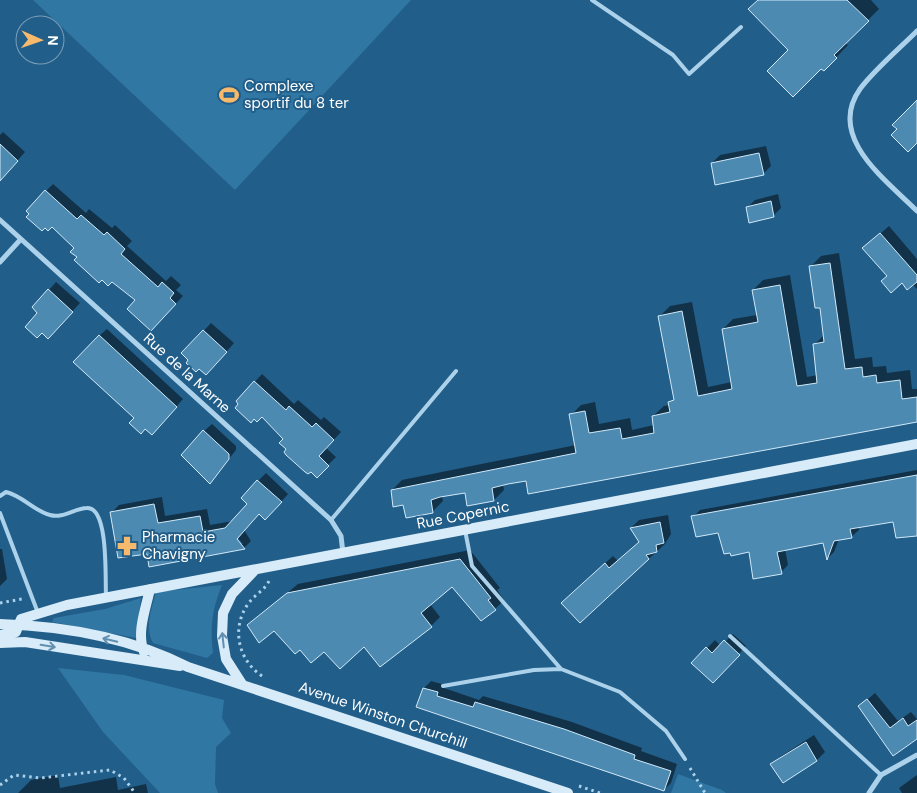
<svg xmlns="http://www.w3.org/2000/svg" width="917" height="793" viewBox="0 0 917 793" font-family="'DM Sans',sans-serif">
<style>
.green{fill:#3177a4}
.shadow{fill:#0007;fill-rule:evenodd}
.building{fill:#4d8ab2;stroke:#d1e9f8}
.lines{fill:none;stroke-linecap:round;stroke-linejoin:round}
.path{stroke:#acd2eb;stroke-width:3;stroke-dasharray:2.5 4;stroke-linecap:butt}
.lane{stroke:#acd2eb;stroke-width:4}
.street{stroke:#acd2eb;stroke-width:5}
.secondary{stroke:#d7ebf8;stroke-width:10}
.oneway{stroke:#618fb0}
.labels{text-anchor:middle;stroke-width:4;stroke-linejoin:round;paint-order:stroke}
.poi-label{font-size:15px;fill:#fff;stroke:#215e89;text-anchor:start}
.street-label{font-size:15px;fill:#fff;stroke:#215e89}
</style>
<rect width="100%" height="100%" fill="#215e89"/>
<path class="green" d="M33 0H411L235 190Z
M222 585C212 610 210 626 213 653L207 658 153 643C144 627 152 608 156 592Z
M141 598 136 638 52 622 54 618 105 609Z
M58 668 124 675 224 700 222 718 231 733 216 747 215 784 218 793H160L103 732Z
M678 774 722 790 726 793H671Z"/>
<path class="shadow" d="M840 0H871L879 9 845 43 848 45 824 70Z
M3 132 25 152 0 180V135Z
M766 146 771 166 763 174 712 163 720 155Z
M53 184 86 213 89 209 112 228 115 225 132 241 127 246 166 281 171 276 181 285 176 290 183 296 158 322 136 300 79 257 76 248 52 225 46 191Z
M778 194 781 208 773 216 747 208 755 200Z
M889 226 917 259V289L912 284 888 275 872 241Z
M839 253 855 359 872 357 873 367 886 366 887 373 910 370 912 389H917V421L503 484 504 490 494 500 466 492 442 496 443 501 432 512 404 503 392 490 402 480 576 445 571 415 581 405 595 402 599 424 630 418 632 430 654 425 653 416 664 406 670 405 675 397 660 316 670 306 692 302 708 387 732 382 723 329 733 319 757 315 753 290 763 280 790 275 807 377 818 375 815 344 825 334 821 306 811 266 821 256Z
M56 282 80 303 56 329 42 332 39 313 49 290Z
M211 323 234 343 214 366 190 359 183 353Z
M107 329 183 399 159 426 135 418 99 336Z
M262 374 294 404 298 400 321 420 324 417 341 432 326 448 336 457 317 476 262 416 237 401Z
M212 424 236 446V450L210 482 204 431Z
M917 470V511L894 521 858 526 859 530 851 537 839 539 834 552 828 558 824 541 785 549 788 565 781 572 750 550 693 517 700 510Z
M266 473 288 494 273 511 259 513 244 530 251 541 244 548 148 552 111 513 119 505 162 497 165 516 207 509 210 525 233 521 248 504 258 481ZM234 533 243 544H239Z
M668 515 671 534 665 544 580 622 570 595 613 556 618 561 640 541 631 528 639 520Z
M0 549H2L7 579 0 586Z
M470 550 500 588 497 590 504 600 495 609 452 586 430 604 440 617 431 626 364 646 324 650 300 648 274 629 249 625 298 584Z
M733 634 746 646 720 674 693 663 715 640 721 646Z
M431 681 445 685 444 688 479 700 483 696 572 722 642 748 641 751 677 764 671 783 664 790 417 707 424 688Z
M875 693 898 721 911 712 917 719V738L893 754 860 706Z
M814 735 825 752 817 760 783 781 772 765 780 757Z
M58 775 60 788 116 777 118 790 146 784 148 793H18L31 780Z
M917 775V793H902L899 788Z"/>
<path class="building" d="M758 0H847L869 21 834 55 837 58 824 71 821 69 793 97 767 71 788 50 748 9Z
M917 100V143L908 152 891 135 897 129 892 125Z
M0 144 18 161 0 181Z
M759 153 764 175 715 185 711 163Z
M45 190 77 219 81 215 104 235 107 232 125 249 121 254 158 287 162 282 174 293 170 298 176 304 151 331 127 309 135 300 112 282 108 286 102 280 99 283 74 260 77 257 70 252 74 248 52 227 48 231 45 228 42 231 26 217 29 214 26 211Z
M771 201 774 217 749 223 746 207Z
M880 233 917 275V282L907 290 902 283 891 293 881 281 887 276 862 248Z
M830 263 845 369 862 367 863 377 876 375 877 383 900 380 902 399 917 397V422L528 494 526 481 508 484 492 488 494 501 467 506 465 493 440 497 431 500 433 513 406 518 403 505 393 507 391 490 576 453 569 414 585 411 589 433 620 428 622 439 654 433 652 416 670 412 668 402 674 400 658 316 682 311 698 396 732 389 722 329 758 322 752 290 780 285 797 386 817 383 813 344 824 342 820 308H815L809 266Z
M48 289 73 312 48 339 42 333 37 338 25 327 37 313 32 307Z
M203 330 227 352 206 375 199 369 196 372 186 363 188 360 181 353Z
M99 335 177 407 152 435 145 429 141 434 129 423 134 418 73 362Z
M254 381 286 410 289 406 312 427 316 423 334 440 319 456 329 466 317 478 311 472 308 474 305 472 286 455 284 452 286 449 279 443 283 439 262 417 257 422 254 419 251 423 235 408 238 404 236 401Z
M203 430 229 454V459L210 484 181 455Z
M917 475V536L896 538 893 522 850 529 852 538 834 541 827 560 823 543 777 552 782 574 753 579 749 552 731 556 730 553 724 554 718 533 696 537 691 516Z
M257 480 282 502 265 520 259 514 237 539 245 549 149 567 147 554 118 558 110 512 154 504 158 523 200 516 203 532 225 528 247 504 241 498Z
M660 522 664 543 656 545 657 552 646 555 649 559 580 623 561 603 605 563 609 568 639 542 630 528Z
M460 559 491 598 488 600 496 610 481 621 452 587 421 613 432 627 380 667 364 647 340 669 324 652 311 663 300 650 295 654 274 631 259 643 247 625 287 593Z
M724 640 740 655 713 683 691 663 706 647 712 653Z
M423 688 438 692 437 696 473 707 475 702 564 729 635 755 634 759 671 771 664 791 416 707Z
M867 699 890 728 903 718 908 726 917 720V739L893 756 858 706Z
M806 742 817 761 783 783 770 764Z"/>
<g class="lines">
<path class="path" d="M0 603 22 599
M262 676C238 660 231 628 248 604 254 595 264 591 269 581
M690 768 705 793
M0 785 14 775 41 778 110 770 124 778 135 793
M579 786 600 793"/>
<path class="lane" d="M592 0 673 55 689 74 741 27
M0 496 6 492C23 496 34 511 50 515 63 519 75 508 87 508 109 507 105 579 106 596
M0 513 38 613
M331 520 456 371
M465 530 472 566 561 669 620 692 666 731 685 759
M730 636 881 775
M443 686 534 670 561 669"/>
<path class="street" d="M917 31C900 48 874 70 860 89 826 137 886 180 917 211
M0 220 331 520 341 536 343 553
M0 262 21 239
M869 793 881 775 917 755"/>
<path class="secondary" d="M0 624C64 626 131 638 188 667L568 793
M0 635 16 632 21 619 67 605 917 444
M0 643 25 642 180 666
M144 652C136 633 146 608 150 589
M242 684 226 659 222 636 223 613 232 594 254 571"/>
</g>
<defs><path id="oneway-shaft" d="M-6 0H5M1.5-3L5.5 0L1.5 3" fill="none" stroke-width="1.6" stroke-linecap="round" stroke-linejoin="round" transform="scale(1.25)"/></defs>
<g class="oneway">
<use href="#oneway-shaft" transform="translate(110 640) rotate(-167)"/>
<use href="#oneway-shaft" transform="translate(223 640) rotate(-96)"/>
<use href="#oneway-shaft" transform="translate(48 646) rotate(9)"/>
</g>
<defs>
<symbol id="stadium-bare" viewBox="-9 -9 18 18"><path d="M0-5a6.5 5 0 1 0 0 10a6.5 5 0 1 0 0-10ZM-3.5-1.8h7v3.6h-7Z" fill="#f7ba6d" stroke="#215e89" stroke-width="2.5" paint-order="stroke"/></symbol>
<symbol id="pharmacy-bare" viewBox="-9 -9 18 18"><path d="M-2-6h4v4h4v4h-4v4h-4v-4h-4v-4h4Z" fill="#f7ba6d" stroke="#215e89" stroke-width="2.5" paint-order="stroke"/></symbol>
</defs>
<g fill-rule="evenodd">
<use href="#stadium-bare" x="215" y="81" width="28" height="28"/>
<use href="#pharmacy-bare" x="113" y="532" width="28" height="28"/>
</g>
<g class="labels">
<g class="poi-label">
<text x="244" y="91">Complexe<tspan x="244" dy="17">sportif du 8 ter</tspan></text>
<text x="142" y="542">Pharmacie<tspan x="142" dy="17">Chavigny</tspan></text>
</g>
<g class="street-label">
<text transform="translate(187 373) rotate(42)" y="5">Rue de la Marne</text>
<text transform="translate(463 515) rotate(-11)" y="5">Rue Copernic</text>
<text transform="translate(383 715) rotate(19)" y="5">Avenue Winston Churchill</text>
</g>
</g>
<g transform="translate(40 40) rotate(92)"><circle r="24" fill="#215e89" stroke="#7a9eb8"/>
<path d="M0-4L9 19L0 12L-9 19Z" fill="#f7ba6d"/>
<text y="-8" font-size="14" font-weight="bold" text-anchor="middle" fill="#ffffff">N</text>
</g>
</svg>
